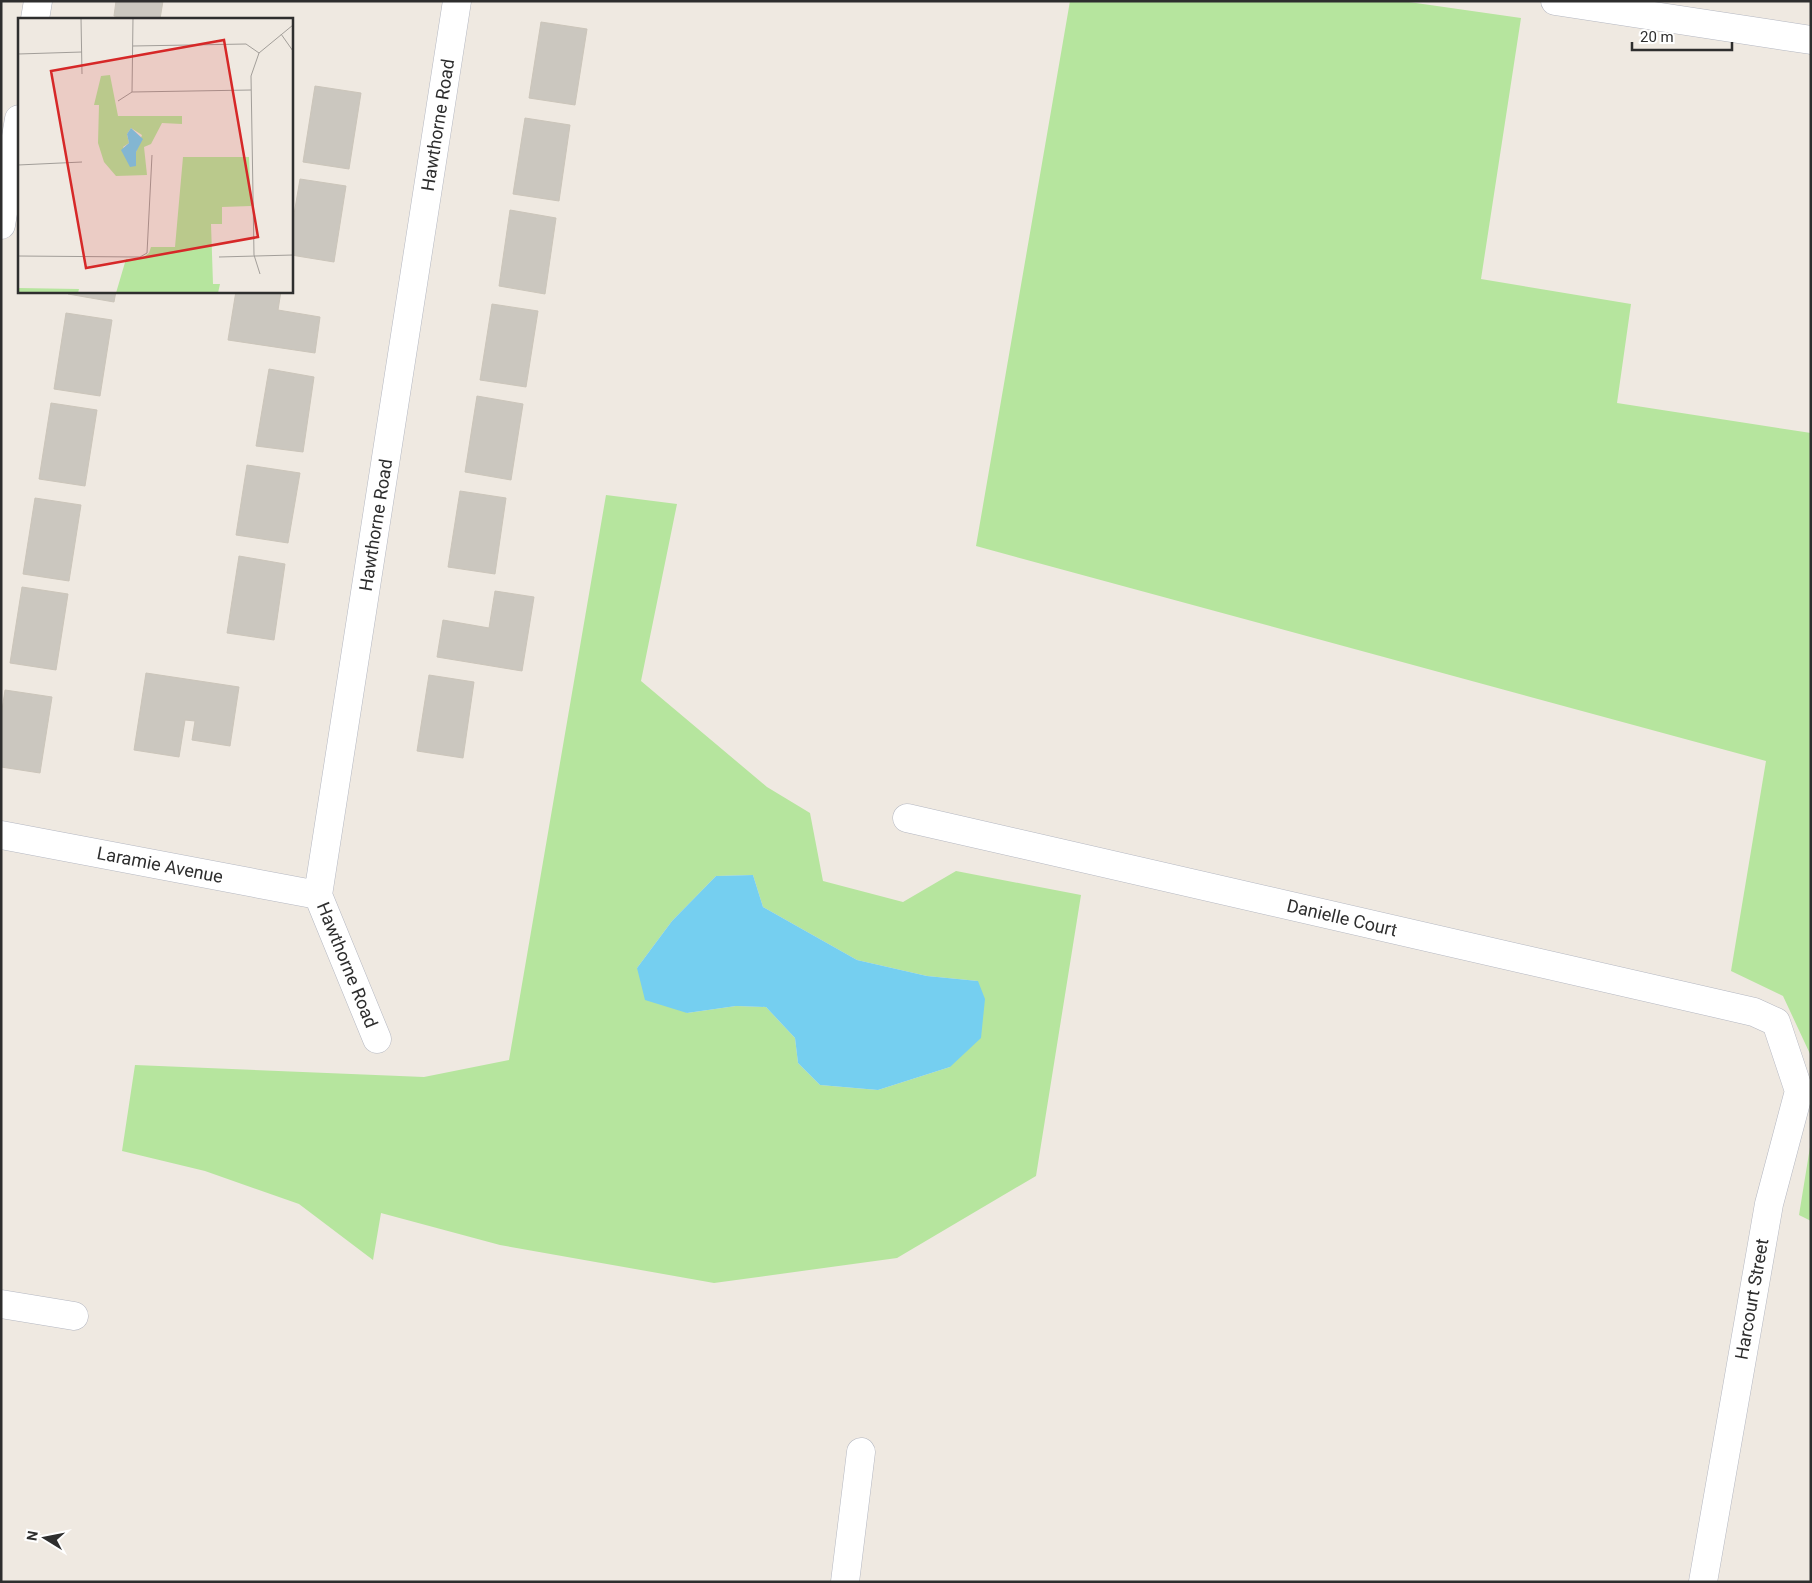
<svg xmlns="http://www.w3.org/2000/svg" width="1812" height="1583" viewBox="0 0 1812 1583" font-family="Roboto,sans-serif">
<style>
.green{fill:#b6e59e;fill-rule:evenodd}
.water{fill:#75cff0}
.building{fill:#cbc7bf;stroke:#cbc5ba}
.lines{fill:none;stroke-linecap:round;stroke-linejoin:round}
.minor-casing{stroke:#b4b7c1;stroke-width:29}
.minor{stroke:#fff;stroke-width:28}
.labels{text-anchor:middle;stroke-width:5;stroke-linejoin:round;paint-order:stroke}
.street-label{font-size:18px;fill:#2e2e2e;stroke:#fff}
.inset-road{fill:none;stroke:#a29e99;stroke-width:1}
.view{fill:#d62828;fill-opacity:0.15;stroke:#d62828;stroke-width:2.5}
.inset-edge{fill:none;stroke:#2e2e2e;stroke-width:2.5}
</style>
<rect width="100%" height="100%" fill="#efe9e1"/>
<path class="green" d="M1070 1H1402L1521 18 1481 279 1631 304 1617 403 1811 433V1056L1783 996 1731 971 1766 761 976 546Z
M606 495 677 504 641 681 767 787 810 813 823 881 903 902 956 871 1081 895 1036 1176 897 1258 714 1283 500 1245 381 1213 373 1260 299 1204 205 1171 122 1151 135 1065 424 1077 509 1060ZM753 875 763 907 857 960 927 976 978 981 950 1067 878 1090 820 1085 798 1063 795 1038 766 1007 736 1006 687 1013 637 968 672 921 716 876Z
M1811 1141V1221L1799 1215Z"/>
<path class="water" d="M753 875 763 907 857 960 927 976 978 981 985 999 981 1038 950 1067 878 1090 820 1085 798 1063 795 1038 766 1007 736 1006 687 1013 645 1000 637 968 672 921 716 876Z"/>
<path class="building" d="M116 1H163L160 19H131L114 16Z
M541 22 587 29 575 105 529 98Z
M315 86 361 93 349 169 303 162Z
M525 118 570 125 559 201 513 194Z
M300 179 346 186 334 262 291 255V232Z
M510 210 556 218 545 294 499 286Z
M68 291H116L114 302 68 294Z
M236 291H281L278 310 320 317 315 353 228 340Z
M492 304 538 311 526 387 480 380Z
M66 313 112 320 100 396 54 389Z
M269 369 314 377 303 452 256 446Z
M477 396 523 404 511 480 465 472Z
M51 403 97 410 85 486 39 479Z
M247 465 300 473 288 543 236 535Z
M460 491 506 498 495 574 448 567Z
M35 498 81 505 69 581 23 574Z
M239 556 285 564 274 640 227 633Z
M22 587 68 594 56 670 10 663Z
M495 591 534 597 522 671 437 657 443 620 489 628Z
M146 673 239 687 230 746 192 740 195 721 185 720 179 757 134 750Z
M429 675 474 682 463 758 417 751Z
M5 690 52 697 40 773 1 767V717Z"/>
<g class="lines">
<defs>
<path id="minor" d="M1555 1 1811 40
M35 19 38 1
M1 225 19 119
M907 818 1754 1012 1776 1022 1799 1091 1769 1204 1703 1582
M1 835 318 895
M377 1039 318 895 457 1
M1 1304 74 1316
M845 1582 861 1452"/>
</defs>
<use href="#minor" class="minor-casing"/>
<use href="#minor" class="minor"/>
</g>
<g class="labels">
<g class="street-label">
<text transform="translate(438 125) rotate(-81)" y="6">Hawthorne Road</text>
<text transform="translate(376 525) rotate(-81)" y="6">Hawthorne Road</text>
<text transform="translate(160 865) rotate(11)" y="6">Laramie Avenue</text>
<text transform="translate(1342 918) rotate(13)" y="6">Danielle Court</text>
<text transform="translate(347 965) rotate(68)" y="6">Hawthorne Road</text>
<text transform="translate(1752 1299) rotate(-80)" y="6">Harcourt Street</text>
</g>
</g>
<g transform="translate(18 18)">
<rect width="275" height="275" fill="#efe9e1"/>
<path d="M92 57 100 98H164V106L144 105 133 126 126 129 129 157 98 158 86 144 80 125 81 87H76L83 58ZM113 110 124 117 118 134V147L105 129 111 125 109 116ZM165 139H231L233 188 204 189V206H193L195 266H202L200 275H98L108 241H123L131 235 133 229H157ZM0 270 61 271 60 275H0Z" fill="#b6e59e" fill-rule="evenodd"/>
<path d="M113 110 125 121 118 134V148L112 149 103 132 111 125 109 116Z" fill="#75cff0"/>
<path class="inset-road" d="M63 0 64 56M263 16 275 33M115 28 228 26 241 35M0 36 64 34M114 74 115 0M100 83 114 74 233 72M0 147 64 144M0 238 122 239 129 235 134 137M201 239 275 237M242 256 236 237 233 58 241 35 275 7"/>
<path class="view" d="M206 22 240 219 68 250 33 53Z"/>
<rect width="275" height="275" class="inset-edge"/>
</g>
<rect width="1812" height="1583" fill="none" stroke="#2e2e2e" stroke-width="5"/>
<g transform="translate(45 1538) rotate(280)" stroke="#ffffff" stroke-width="4" paint-order="stroke">
<path d="M0-4L9 19L0 12L-9 19Z" fill="#2e2e2e"/>
<text y="-8" font-size="14" font-weight="bold" text-anchor="middle" fill="#2e2e2e">N</text>
</g>
<path d="M1632 42v8h100v-8" fill="none" stroke="#2e2e2e" stroke-width="2.5"/>
<text x="1640" y="42" font-size="15" fill="#2e2e2e" stroke="#ffffff" stroke-width="4" paint-order="stroke">20 m</text>
</svg>
